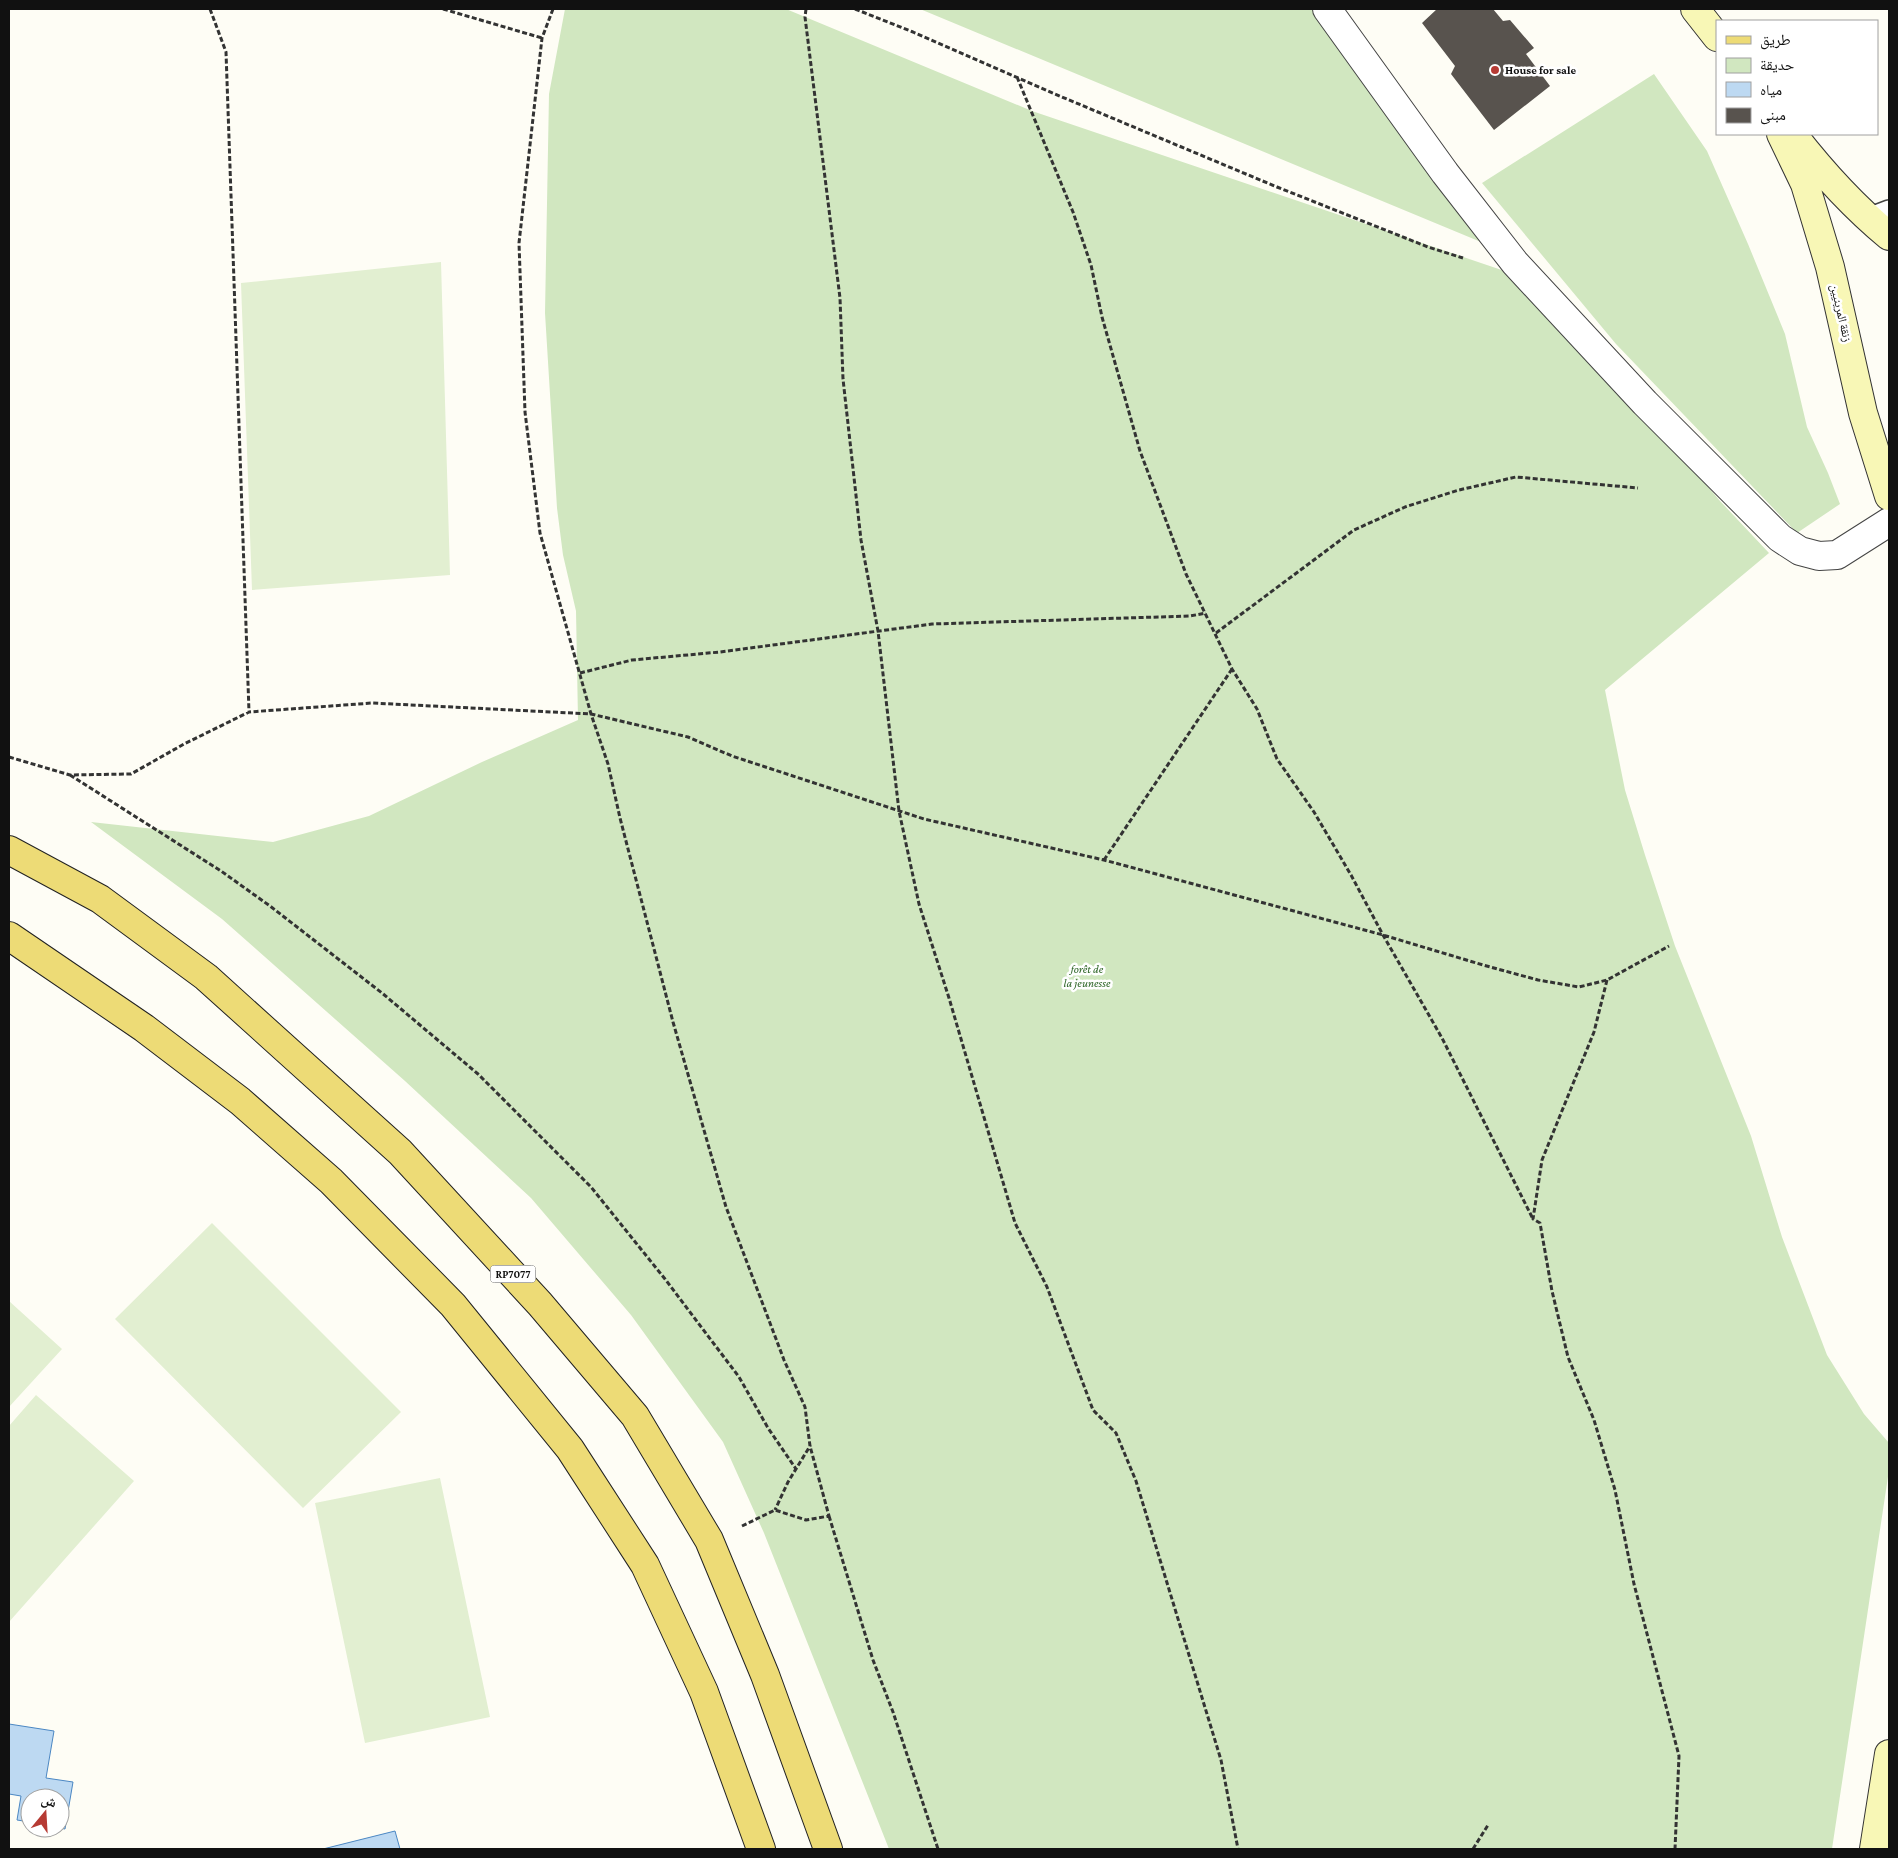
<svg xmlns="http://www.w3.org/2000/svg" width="1898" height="1858" viewBox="0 0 1898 1858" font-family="'Crimson Pro','Noto Naskh Arabic',serif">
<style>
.green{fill:#d1e7c0}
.pitch{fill:#e2efd1}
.water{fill:#bdd9f2;stroke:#4b87c3}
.building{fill:#58534e}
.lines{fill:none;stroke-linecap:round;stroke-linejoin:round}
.service-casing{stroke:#444;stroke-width:24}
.minor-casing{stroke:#444;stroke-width:30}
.secondary-casing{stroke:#333;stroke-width:30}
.primary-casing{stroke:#222;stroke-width:30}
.path{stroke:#333;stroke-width:3;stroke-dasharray:5 2.5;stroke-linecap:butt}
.service{stroke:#fff;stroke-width:21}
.minor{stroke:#fff;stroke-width:28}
.secondary{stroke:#f8f7b6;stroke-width:28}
.primary{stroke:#eddb76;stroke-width:28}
.poi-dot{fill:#b63a33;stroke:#fff;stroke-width:2}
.labels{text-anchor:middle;stroke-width:5;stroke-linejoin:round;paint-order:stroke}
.shield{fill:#fff;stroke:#585858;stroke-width:1}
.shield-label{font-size:11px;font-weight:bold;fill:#111}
.poi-label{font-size:12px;font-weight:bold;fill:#111;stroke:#fff;text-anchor:start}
.street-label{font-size:12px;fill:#111;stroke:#fff}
.park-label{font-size:12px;font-style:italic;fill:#2c6425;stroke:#fff}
</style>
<rect width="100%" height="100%" fill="#fefdf5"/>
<path class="green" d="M565 9H786L1032 111 1546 285 1693 469 1720 501 1769 553 1605 690 1625 790 1645 855 1675 946 1751 1136 1782 1237 1827 1355 1864 1414 1889 1443V1470L1832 1849H889L764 1533 723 1442 631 1315 531 1198 405 1081 222 919 91 822 273 842 369 816 482 762 578 720 576 611 563 555 557 508 545 313 549 94Z
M920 9H1318L1493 247Z
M1654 74 1707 151 1748 244 1785 334 1807 427 1828 473 1840 504 1797 533 1616 344 1482 183Z"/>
<path class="pitch" d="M441 262 450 575 252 590 241 283Z
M212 1223 401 1412 303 1508 115 1319Z
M9 1301 62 1349 9 1407Z
M36 1395 134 1481 9 1622V1426Z
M440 1478 490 1717 365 1743 315 1503Z"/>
<path class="water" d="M9 1724 54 1731 46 1778 73 1782 65 1829 60 1828V1798H30V1822L17 1820 21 1796 9 1794Z
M395 1831 400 1849H323Z"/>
<path class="building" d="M1437 9H1493L1503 21 1510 20 1534 48 1526 54 1550 86 1494 130 1451 74 1455 66 1422 23Z"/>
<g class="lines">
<defs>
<path id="service" d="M1868 219 1889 211"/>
<path id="minor" d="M1327 9 1445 173 1515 263 1645 403 1780 538 1800 551 1819 556 1837 555 1889 522"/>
<path id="secondary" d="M1695 9 1717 37
M1781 134 1805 184 1830 267 1863 413 1889 496
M1794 136C1822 172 1854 207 1889 236
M1874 1849 1889 1754"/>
<path id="primary" d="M9 850 100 899 206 977 400 1152 540 1304 635 1416 709 1540 765 1675 828 1849
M9 936 144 1028 240 1101 331 1181 453 1305 570 1449 645 1565 704 1692 761 1849"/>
</defs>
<use href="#service" class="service-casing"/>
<use href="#minor" class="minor-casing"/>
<use href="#secondary" class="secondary-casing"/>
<use href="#primary" class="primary-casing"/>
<path class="path" d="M210 9 226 52 249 712
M443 9 542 38
M553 9 542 38 519 243 525 412 540 533 591 714 608 764 620 818 673 1022 726 1207 784 1360 805 1407 810 1446 788 1482 775 1510
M806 9 805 17 840 298 843 379 861 540 878 631 899 811 919 904 949 998 1015 1223 1047 1287 1093 1410 1116 1433 1136 1481 1221 1760 1238 1849
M855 9 913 32 1062 97 1277 187 1428 247 1463 258
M1017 77 1073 212 1091 265 1102 317 1140 451 1186 574 1232 669 1257 709 1277 759 1314 812 1351 875 1383 935 1442 1038 1533 1219
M1216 633 1354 530 1405 507 1459 490 1516 477 1638 488
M580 673 632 660 720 652 932 624 1190 616 1206 613
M9 757 70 775 131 774 184 744 249 712 372 703 591 714 688 737 732 756 924 819 1104 860 1383 935 1483 965 1538 980 1579 987 1607 980 1669 946
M70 775 221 871 270 906 382 993 478 1074 591 1187 665 1279 739 1377 768 1428 796 1469
M1104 860 1232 669
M1607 980 1594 1032 1542 1160 1533 1219 1540 1223 1552 1291 1568 1357 1594 1420 1615 1490 1634 1584 1679 1756 1675 1849
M829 1516 873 1660 893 1712 938 1849
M742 1526 775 1510 806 1520 829 1516 810 1446
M1473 1849 1488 1825"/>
<use href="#service" class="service"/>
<use href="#minor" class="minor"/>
<use href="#secondary" class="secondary"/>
<use href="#primary" class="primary"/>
</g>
<circle class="poi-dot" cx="1495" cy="70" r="5"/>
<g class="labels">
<rect class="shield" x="490.5" y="1265.5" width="45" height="17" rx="4"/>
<g class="shield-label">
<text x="513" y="1278">RP7077</text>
</g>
<g class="poi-label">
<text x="1505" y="74">House for sale</text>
</g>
<g class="street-label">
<text transform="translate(1841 313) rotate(77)" y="4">زنقة المرينيين</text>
</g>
<g class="park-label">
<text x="1087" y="973">forêt de<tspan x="1087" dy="14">la jeunesse</tspan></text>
</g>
</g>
<rect width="1898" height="1858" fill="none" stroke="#111111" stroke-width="20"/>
<rect x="1716" y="20" width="162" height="115" fill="#ffffff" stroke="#a0a0a0"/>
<rect x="1726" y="36" width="25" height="8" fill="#eddb76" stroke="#a0a0a0"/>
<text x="1760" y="45" font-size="15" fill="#111111">طريق</text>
<rect x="1726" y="58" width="25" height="15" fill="#d1e7c0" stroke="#a0a0a0"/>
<text x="1760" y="70" font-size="15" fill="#111111">حديقة</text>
<rect x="1726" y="82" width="25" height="15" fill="#bdd9f2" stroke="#a0a0a0"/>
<text x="1760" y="95" font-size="15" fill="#111111">مياه</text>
<rect x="1726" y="108" width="25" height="15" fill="#58534e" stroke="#a0a0a0"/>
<text x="1760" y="120" font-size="15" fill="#111111">مبنى</text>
<g transform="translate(45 1813) rotate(18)"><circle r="24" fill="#ffffff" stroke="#a0a0a0"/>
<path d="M0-4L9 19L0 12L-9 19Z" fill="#b63a33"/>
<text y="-8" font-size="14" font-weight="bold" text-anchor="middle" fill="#111111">ش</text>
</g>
</svg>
